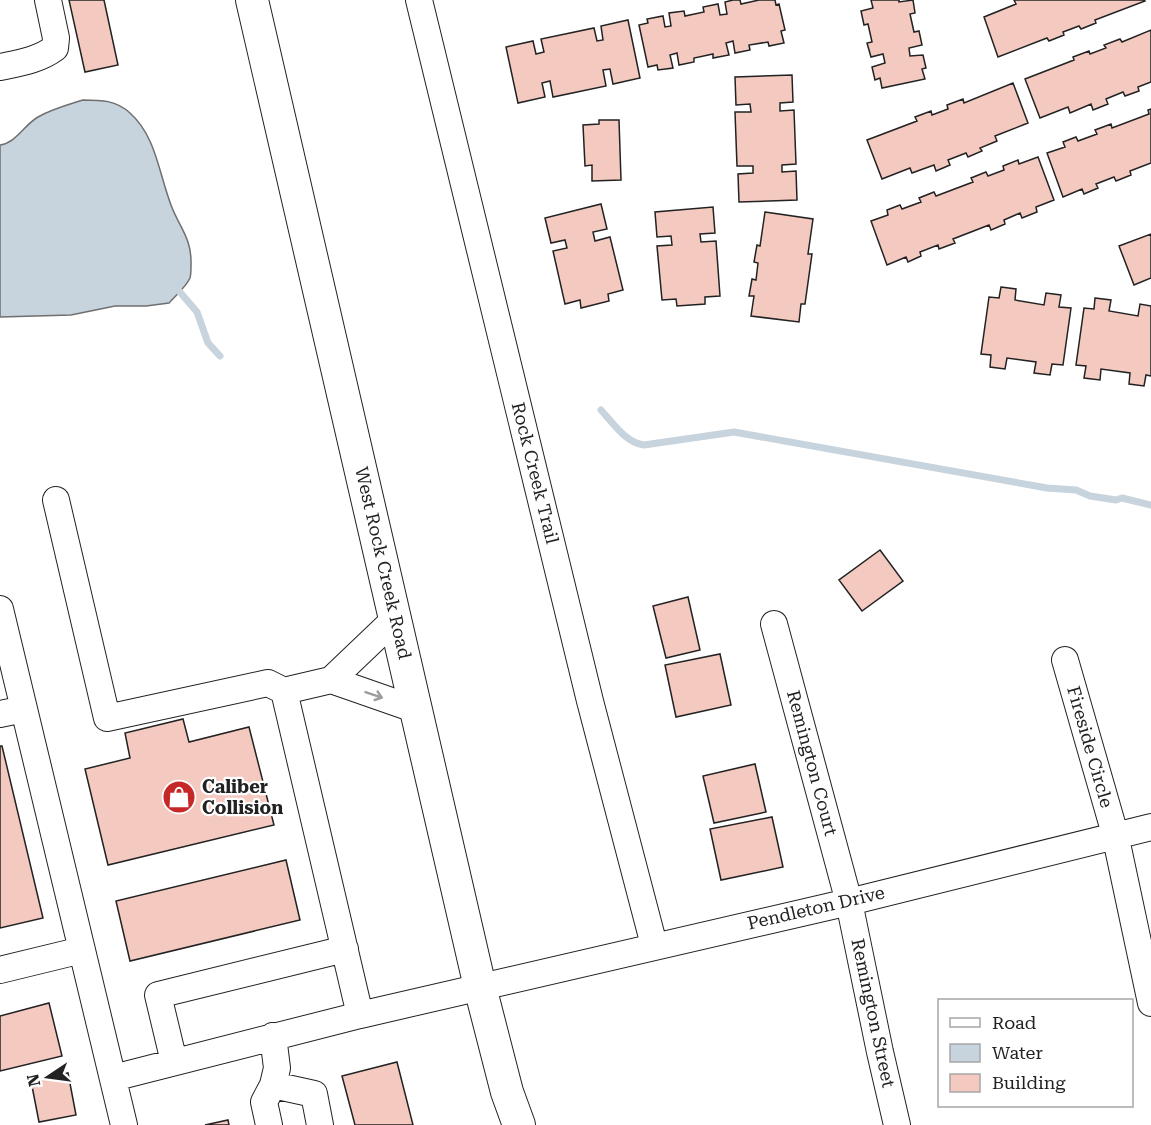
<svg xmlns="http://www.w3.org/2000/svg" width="1151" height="1125" viewBox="0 0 1151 1125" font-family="'Roboto Serif',serif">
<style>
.water{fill:#c7d3dd;stroke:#6f6f6f;stroke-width:1.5}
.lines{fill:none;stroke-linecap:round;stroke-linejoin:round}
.stream{stroke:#c7d3dd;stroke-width:7}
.building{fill:#f3c9c0;stroke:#222;stroke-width:1.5}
.minor-casing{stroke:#222;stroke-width:28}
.major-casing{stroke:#222;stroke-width:34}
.minor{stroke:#fff;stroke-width:26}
.major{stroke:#fff;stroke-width:32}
.oneway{stroke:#9c9c9c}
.labels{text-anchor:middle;stroke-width:4.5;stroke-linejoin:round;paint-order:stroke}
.street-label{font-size:18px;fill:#222;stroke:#fff}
.poi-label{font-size:18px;font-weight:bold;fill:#222;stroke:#fff;text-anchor:start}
</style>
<rect width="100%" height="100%" fill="#fff"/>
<path class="water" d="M83 100C101 100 116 100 130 113 156 136 159 174 171 205 179 227 192 238 191 265 191 269 191 275 190 278 186 287 175 296 169 303L146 306H115L71 315 0 317V145C16 143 24 125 38 117 52 109 67 105 83 100Z"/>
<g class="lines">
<path class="stream" d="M179 291 197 312 208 343 220 356
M601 410C613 423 626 443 644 445L734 432 1047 488 1076 490 1090 496 1116 500 1122 498 1151 505"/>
</g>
<path class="building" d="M69 0H104L118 65 85 72Z
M733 0H740L741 4 759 0H775L776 5 779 4 785 30 781 31 784 43 769 46 768 42 749 45 750 50 735 53 733 41 726 43 729 55 713 58V54L694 58V62L679 65 677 53 670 55 673 68 658 70 657 65 648 67 639 25 648 23 647 19 663 16 665 27 671 26 669 13 684 11 685 16 704 12 703 7 718 4 720 15 727 14 725 2Z
M871 0H899V2L913 0 915 13 910 14 914 32 919 31 922 45 909 48 910 56 923 55 926 68 922 69 925 79 882 88 880 78 875 80 872 67 885 63 883 54 871 57 867 43 872 42 868 24 864 25 861 11 873 8Z
M1014 0H1144L1145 1 1095 20 1096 23 1081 29 1079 26 1063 32 1064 35 1049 41 1047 38 998 57 984 17 1016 4Z
M628 20 640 78 613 84 610 69 603 70 606 86 553 97 550 81 542 83 545 97 518 103 506 47 533 41 536 54 544 52 541 39 594 28 597 41 603 40 601 26Z
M1151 30V82L1138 87 1139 91 1125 96 1123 92 1106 99 1108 104 1093 110 1091 104 1070 113 1068 107 1040 118 1025 79 1074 60 1073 57 1089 51 1090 54 1106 48 1104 45 1120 39 1122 42Z
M792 75 793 102 780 103V111L794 110 796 164 782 165V172L796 171 797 200 739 202 738 174 753 173V166H737L735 112H751L750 104 736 105 735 77Z
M1013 83 1028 123 995 136 997 141 980 148 982 151 968 157 966 153 948 160 950 165 936 171 934 165 912 173 910 168 882 179 867 140 917 121 915 117 931 111 932 115 948 109 947 105 963 99 964 103Z
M1151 109V163L1130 171 1131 175 1116 181 1114 177 1096 184 1098 188 1084 194 1082 189 1063 197 1047 153 1065 147 1063 142 1076 137 1078 141 1097 134 1095 130 1111 124 1112 128 1149 114 1148 110Z
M599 120H619L621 180 592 181V165L585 166 583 125 599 124Z
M1038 157 1054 200 1036 207 1037 212 1022 218 1020 213 1004 220 1005 224 991 230 989 225 953 239 955 243 939 249 938 245 920 252 921 256 908 262 906 257 887 265 871 221 888 215 887 210 900 205 902 209 921 202 919 198 934 192 936 196 973 182 971 178 986 172 988 176 1004 170 1003 166 1018 160 1019 164Z
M601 204 607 229 593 232 595 241 610 237 623 290 608 294 609 301 581 308 580 300 565 304 553 251 567 248 565 240 551 243 545 218Z
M713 207 715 233 700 234 701 242 716 241 720 296 705 297V304L677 306 676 299 662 300 657 246 672 245 671 236 657 237 655 212Z
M765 212 813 219 808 254H812L805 304H801L799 322 751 316 754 296H749L752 279 756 280 758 263 754 262 757 245 760 246Z
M1151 234V278L1134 285 1119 246Z
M1001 287 1016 289 1015 300 1044 305 1046 293 1061 295 1059 307 1071 308 1063 365 1052 364 1050 375 1034 373 1036 362 1007 358 1005 369 990 367 991 355 981 354 989 297 999 298Z
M1095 298 1111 300 1109 311 1138 316 1140 304 1151 306V376L1146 375 1144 386 1129 384 1130 373 1101 369 1100 380 1084 378 1086 366 1076 365 1084 308 1094 309Z
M880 550 903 581 862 611 839 580Z
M688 597 700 650 666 658 653 606Z
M720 654 731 705 676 717 665 665Z
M183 719 189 742 249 727 274 825 108 865 85 769 130 758 125 733Z
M0 746H2L43 918 0 928Z
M755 764 766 812 714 823 703 776Z
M772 817 783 867 721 880 710 829Z
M286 860 300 920 130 961 116 901Z
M49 1003 62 1056 0 1071V1016Z
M397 1062 413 1125H355L342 1076Z
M68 1073 76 1115 39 1122 31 1081Z
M228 1120 229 1125H205Z"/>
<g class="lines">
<defs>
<path id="minor" d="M419 0 590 701 654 945
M0 67C19 63 39 60 55 48L56 38 48 0
M56 500 107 718 268 683 284 691
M0 609 124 1125
M774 624 849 902 880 1052 897 1125
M1065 660 1115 834 1151 1003
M331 680 417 710
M0 714 24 709
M0 970 82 950
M360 1015 284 691 331 680 396 618
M174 1062 158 995 345 949
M113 1078 360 1015 849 902 1151 827
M273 1085 314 1094 320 1125
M269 1125 264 1102 273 1085 277 1068 273 1036"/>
<path id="major" d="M252 0 480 987 507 1092 519 1125"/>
</defs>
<use href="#minor" class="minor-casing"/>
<use href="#major" class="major-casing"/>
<use href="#minor" class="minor"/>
<use href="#major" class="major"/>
</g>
<defs><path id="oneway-shaft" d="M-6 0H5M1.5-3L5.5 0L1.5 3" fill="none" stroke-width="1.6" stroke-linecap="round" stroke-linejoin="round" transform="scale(1.5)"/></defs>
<use class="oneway" href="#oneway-shaft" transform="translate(374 695) rotate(19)"/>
<defs>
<symbol id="shop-disc" viewBox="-11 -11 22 22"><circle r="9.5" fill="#c62828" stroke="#fff"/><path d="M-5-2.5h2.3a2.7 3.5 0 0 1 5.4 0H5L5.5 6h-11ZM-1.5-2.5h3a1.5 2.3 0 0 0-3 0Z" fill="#fff"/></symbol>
</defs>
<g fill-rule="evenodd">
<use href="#shop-disc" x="160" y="778" width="38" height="38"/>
</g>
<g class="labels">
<g class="street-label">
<text transform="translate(535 473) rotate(76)" y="6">Rock Creek Trail</text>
<text transform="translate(383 563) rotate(77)" y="6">West Rock Creek Road</text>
<text transform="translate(1090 747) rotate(74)" y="6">Fireside Circle</text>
<text transform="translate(812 763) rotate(75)" y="6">Remington Court</text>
<text transform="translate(816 908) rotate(-13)" y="6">Pendleton Drive</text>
<text transform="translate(873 1013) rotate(78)" y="6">Remington Street</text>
</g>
<g class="poi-label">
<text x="202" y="793">Caliber<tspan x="202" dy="21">Collision</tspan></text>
</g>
</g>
<rect x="938" y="999" width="195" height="108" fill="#ffffff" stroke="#a7a7a7" stroke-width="1.5"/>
<rect x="950" y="1018" width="30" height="9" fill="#ffffff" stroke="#a7a7a7" stroke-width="1.5"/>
<text x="992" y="1029" font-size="18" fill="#222222">Road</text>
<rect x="950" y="1044" width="30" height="18" fill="#c7d3dd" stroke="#a7a7a7" stroke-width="1.5"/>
<text x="992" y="1059" font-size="18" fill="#222222">Water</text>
<rect x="950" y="1074" width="30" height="18" fill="#f3c9c0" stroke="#a7a7a7" stroke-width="1.5"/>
<text x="992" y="1089" font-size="18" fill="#222222">Building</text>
<g transform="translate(48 1077) rotate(257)" stroke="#ffffff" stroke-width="4.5" paint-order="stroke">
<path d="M0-4.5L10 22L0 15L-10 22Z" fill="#222222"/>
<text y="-9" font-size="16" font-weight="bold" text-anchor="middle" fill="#222222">N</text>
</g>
</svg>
